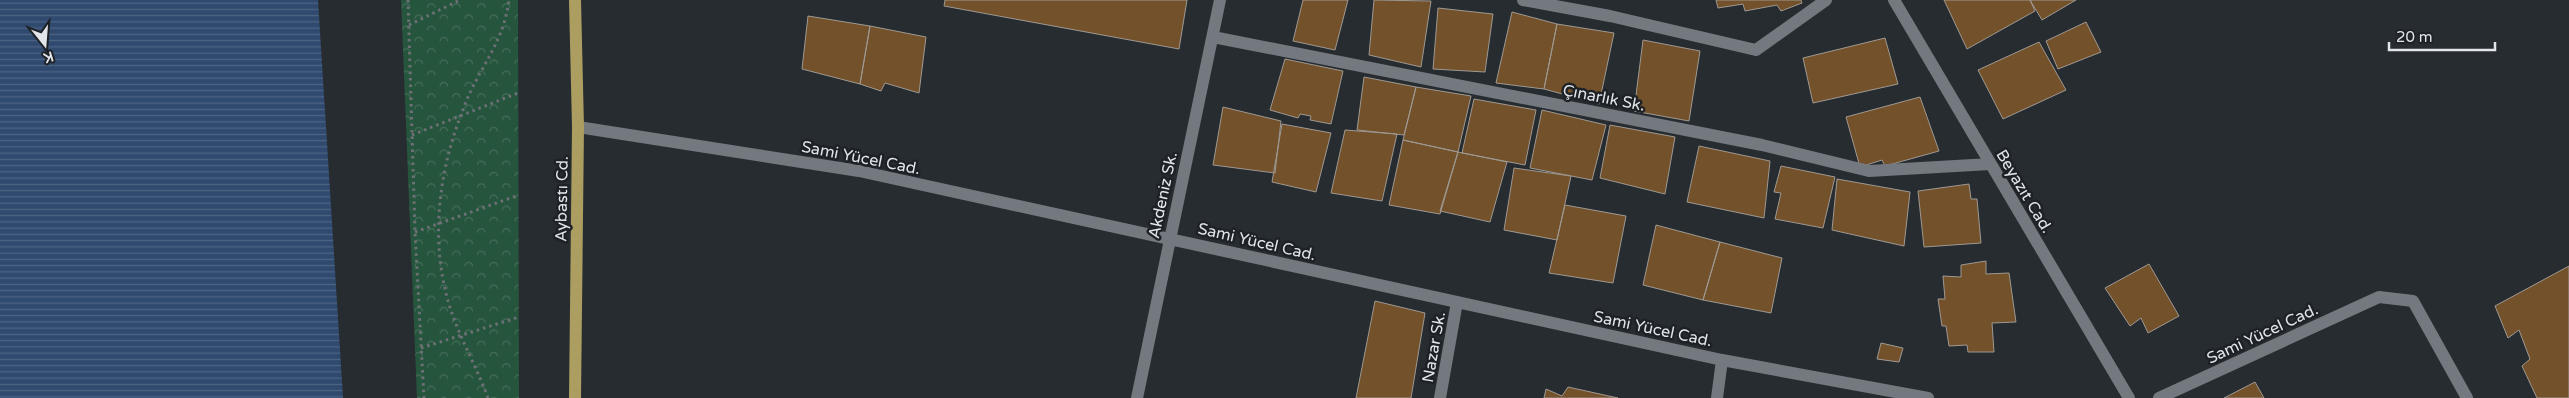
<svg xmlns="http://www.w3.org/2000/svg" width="2569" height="398" viewBox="0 0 2569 398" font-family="'Varela Round',sans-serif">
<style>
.forest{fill:url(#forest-crowns)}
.water{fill:url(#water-rules)}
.building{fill:#73512b;stroke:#9f9992}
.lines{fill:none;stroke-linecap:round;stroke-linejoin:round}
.path{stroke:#6d7176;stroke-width:3;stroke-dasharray:2.5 4;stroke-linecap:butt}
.minor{stroke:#747980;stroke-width:12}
.major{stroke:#ac9e60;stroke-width:12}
.labels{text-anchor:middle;stroke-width:5;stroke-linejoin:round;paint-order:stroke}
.street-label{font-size:16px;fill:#e2e5e9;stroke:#1e2227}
</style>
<defs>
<pattern id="forest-crowns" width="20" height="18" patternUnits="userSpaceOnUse" patternTransform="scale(1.25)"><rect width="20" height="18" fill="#26553d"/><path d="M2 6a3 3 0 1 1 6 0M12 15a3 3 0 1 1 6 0" fill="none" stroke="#456d59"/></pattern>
<pattern id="water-rules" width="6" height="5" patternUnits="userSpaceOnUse" patternTransform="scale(1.25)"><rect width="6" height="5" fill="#304a6f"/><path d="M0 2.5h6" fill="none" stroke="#4e6484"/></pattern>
</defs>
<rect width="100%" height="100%" fill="#272c31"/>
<path class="forest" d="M401 0H518L519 398H417Z"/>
<path class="water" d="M0 0H318L343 398H0Z"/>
<path class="building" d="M945 0H1187L1179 49 944 6Z
M1303 0H1348L1335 50 1293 41Z
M1374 0 1431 1 1421 67 1369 55Z
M1716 0H1801L1802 3 1781 11 1777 5 1745 11 1743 4 1718 8Z
M1944 0H2030L2035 11 1967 49Z
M2030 0H2076L2042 20Z
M1438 8 1493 14 1485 72 1433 69Z
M1512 12 1557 24 1544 89 1496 83Z
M808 16 870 26 860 84 802 69Z
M2086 22 2101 52 2058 69 2046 41Z
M1557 24 1614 33 1599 104 1544 89Z
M870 26 926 37 919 93 885 83 881 91 860 84Z
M1885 38 1898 84 1813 103 1803 58Z
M1643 40 1700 51 1689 121 1634 111Z
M2039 42 2066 90 2003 119 1978 70Z
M1285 59 1343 71 1331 124 1310 120 1311 116 1300 114 1298 118 1270 110Z
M1364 77 1416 87 1404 135 1357 130Z
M1416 87 1471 96 1458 152 1403 140Z
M1920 97 1939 151 1885 166 1882 160 1860 167 1846 117Z
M1474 99 1536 110 1525 165 1462 153Z
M1223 107 1281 121 1275 173 1213 165Z
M1542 110 1606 125 1592 180 1530 168Z
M1282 124 1331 133 1316 192 1272 182Z
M1610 125 1675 137 1665 194 1600 178Z
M1345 130 1397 134 1382 201 1331 193Z
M1403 140 1458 152 1440 214 1389 205Z
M1699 146 1770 161 1764 218 1687 202Z
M1458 152 1507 162 1490 222 1440 211Z
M1781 166 1835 177 1823 228 1775 219 1781 193 1774 192Z
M1514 168 1571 176 1557 240 1504 230Z
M1837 179 1910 192 1904 246 1832 230Z
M1969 184 1971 199H1977L1981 243 1924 247 1918 191Z
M1565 205 1626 216 1613 283 1549 273Z
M1656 225 1720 242 1703 300 1643 285Z
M1720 242 1782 258 1771 313 1703 300Z
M1986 261V274L2009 273 2016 322 1992 323 1994 352H1968L1967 345 1949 346 1946 326H1942L1938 299H1945L1943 276 1961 277V265Z
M2149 264 2179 316 2148 333 2141 318 2130 326 2105 288Z
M2569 266V398H2537L2522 366 2530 359 2519 330 2508 338 2495 306Z
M1375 301 1425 313 1411 398H1356Z
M1881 343 1903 348 1899 362 1877 359Z
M2255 382 2264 398H2224Z
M1568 387 1618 398H1544L1546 389 1562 396Z"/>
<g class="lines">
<path class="path" d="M408 0 415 232 424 398
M409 25 460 0
M412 135 518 93
M415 232 519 195
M421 348 519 317
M488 398C475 362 453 327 445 289 431 228 441 164 464 107 479 67 503 45 509 0"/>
<path class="minor" d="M1523 0 1610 16 1756 50 1826 0
M1894 0 2129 398
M1213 37 1762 145 1869 171 1990 164
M578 127 859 171 1722 360 1928 398
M1137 398 1220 0
M1440 398 1457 302
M1717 398 1722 360
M2159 398 2379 297 2413 301 2467 398"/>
<path class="major" d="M575 0 578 127 575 398"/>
</g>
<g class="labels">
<g class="street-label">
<text transform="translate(1604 97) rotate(11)" y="6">Çınarlık Sk.</text>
<text transform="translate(861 157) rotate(11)" y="6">Sami Yücel Cad.</text>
<text transform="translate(2025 191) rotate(59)" y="6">Beyazıt Cad.</text>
<text transform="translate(1162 195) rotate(-78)" y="6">Akdeniz Sk.</text>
<text transform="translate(561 199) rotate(-89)" y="6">Aybastı Cd.</text>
<text transform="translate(1257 241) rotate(13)" y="6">Sami Yücel Cad.</text>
<text transform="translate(1653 328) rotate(12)" y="6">Sami Yücel Cad.</text>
<text transform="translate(2262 333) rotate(-25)" y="6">Sami Yücel Cad.</text>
<text transform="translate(1433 347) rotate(-80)" y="6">Nazar Sk.</text>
</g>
</g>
<g transform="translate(45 45) rotate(163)" stroke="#1e2227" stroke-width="4" paint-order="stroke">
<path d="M0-4L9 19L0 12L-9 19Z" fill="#e2e5e9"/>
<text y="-8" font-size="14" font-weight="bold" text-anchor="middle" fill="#e2e5e9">K</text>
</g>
<path d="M2389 42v8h106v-8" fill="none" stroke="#e2e5e9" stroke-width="2.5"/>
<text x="2396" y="42" font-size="15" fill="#e2e5e9" stroke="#1e2227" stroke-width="4" paint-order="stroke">20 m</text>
</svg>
